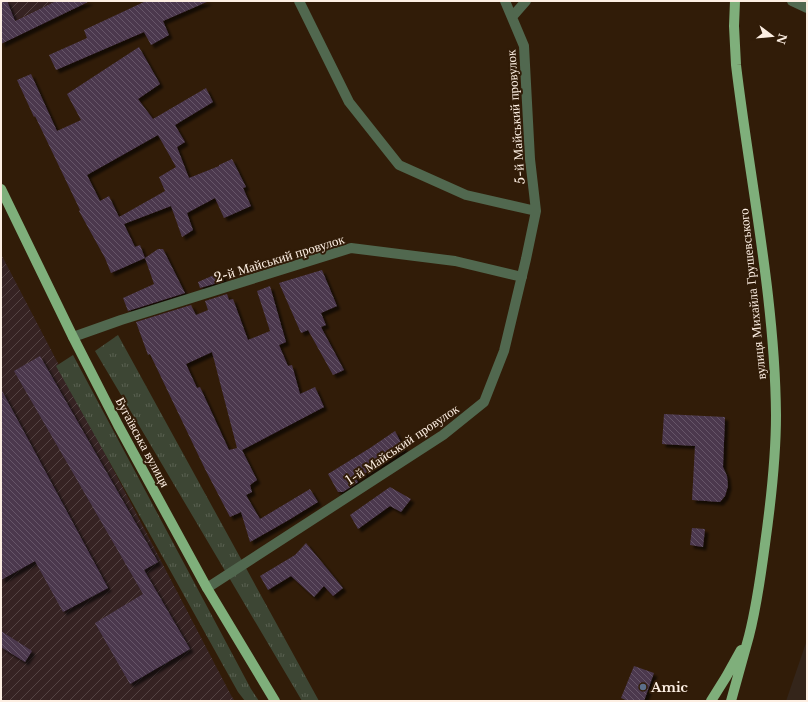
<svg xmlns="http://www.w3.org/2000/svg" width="808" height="702" viewBox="0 0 808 702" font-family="'Libre Baskerville',serif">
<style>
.industrial{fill:url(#industrial-furrows)}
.education{fill:#34251a}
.grass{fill:url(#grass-tufts)}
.building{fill:url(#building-back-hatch);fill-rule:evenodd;filter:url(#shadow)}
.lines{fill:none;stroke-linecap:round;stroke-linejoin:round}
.minor{stroke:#51684f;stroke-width:10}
.major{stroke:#7faf7b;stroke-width:10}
.service-dot{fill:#5c6f8a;stroke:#311c08;stroke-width:1.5}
.labels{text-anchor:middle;stroke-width:4;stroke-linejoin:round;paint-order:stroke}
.street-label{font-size:13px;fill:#fdefe3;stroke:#311c08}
.poi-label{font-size:13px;font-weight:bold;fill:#fdefe3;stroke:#311c08;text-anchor:start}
</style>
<defs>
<pattern id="industrial-furrows" width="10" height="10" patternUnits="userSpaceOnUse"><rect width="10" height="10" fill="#362323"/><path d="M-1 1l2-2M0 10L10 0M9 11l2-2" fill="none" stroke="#544343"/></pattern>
<pattern id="grass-tufts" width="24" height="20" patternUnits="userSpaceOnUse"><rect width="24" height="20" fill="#3d4634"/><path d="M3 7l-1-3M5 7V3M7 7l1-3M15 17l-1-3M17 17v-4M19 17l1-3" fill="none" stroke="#5a6151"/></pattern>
<pattern id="building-back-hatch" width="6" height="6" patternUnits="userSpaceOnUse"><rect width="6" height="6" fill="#4b384e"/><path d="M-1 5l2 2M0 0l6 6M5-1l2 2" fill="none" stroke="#665567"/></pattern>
<filter id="shadow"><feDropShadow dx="3.5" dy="3.5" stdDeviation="1" flood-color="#0009"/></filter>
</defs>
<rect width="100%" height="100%" fill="#311c08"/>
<path class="industrial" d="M1 1H56L1 27Z
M1 254 232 697 235 701H1Z"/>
<path class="education" d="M807 640V701H786Z"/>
<path class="grass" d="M118 335 319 701H302L95 351Z
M73 355 251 689 259 701H245L238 692 56 366Z"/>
<path class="building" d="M1 1H7L15 21 56 1H90L1 44Z
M146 1H209L163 21 169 35 151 45 144 32 56 70 49 55 87 38 84 30Z
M139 47 160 84 138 99 153 119 206 88 213 102 175 125 185 142 177 147 189 178 219 166V165L232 159 246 187 243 188 251 206 224 218 215 198 187 213 193 230 182 237 171 206 124 224 135 247 140 245 145 258 111 273 105 258 79 211 80 210 35 116 34 117 17 80 31 74 57 131 81 120 67 94ZM158 135 176 167 159 177 165 191 119 217 109 196 100 201 87 175Z
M158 249H163L185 293 128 311 123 298 154 284 145 258Z
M322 270 337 306 321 313 326 325 321 327 344 370 333 375 308 330 301 333 279 283Z
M221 272 224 281 200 288 198 282Z
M270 286 286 342 279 345 288 366 292 365 300 394 315 387 324 407 242 450 257 480 250 485 252 492 246 495 260 519 310 489 318 502 287 521 250 542 241 512 230 517 205 469 150 354 148 355 136 322 191 305 196 315 208 310 205 301 227 294 229 300 233 299 248 340 270 331 257 291ZM212 352 237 448 229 450 200 387 197 388 186 364Z
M40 356 158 562 144 570 190 649 130 684 95 623 143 594 14 371Z
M1 389 108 588 63 612 35 561 1 580Z
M664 414 725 417 723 467 727 476 728 486 725 496 720 502 692 500 695 446 662 444Z
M395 431 405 450 356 479 358 482 343 492H338L328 474 370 448Z
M390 487 411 499 401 512 390 506 358 529 350 515Z
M692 528 705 529 703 547 690 545Z
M306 543 343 588 333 596 324 586 314 597 291 576 268 590 260 576 295 555Z
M1 631 32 651 25 662 1 647Z
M634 666 654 673 644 701H628L621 698Z"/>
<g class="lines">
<path class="minor" d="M299 1 349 102 399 165 466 195 536 211
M792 1 807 8
M512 17 526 1
M73 337 121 320 351 248 455 261 522 277
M207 588 443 435 484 402 504 351 526 259 536 211 530 159 524 46 505 1"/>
<path class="major" d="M1 189 73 337 118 425 207 588 275 701
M711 701 726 677 741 650
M731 701C737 679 743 658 749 636 757 605 761 574 765 544 771 501 776 458 776 415 775 298 750 182 736 65L734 26 735 1"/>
</g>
<circle class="service-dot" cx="643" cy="687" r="4"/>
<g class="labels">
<g class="street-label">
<text transform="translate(515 117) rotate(-94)" y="5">5-й Майський провулок</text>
<text transform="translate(279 258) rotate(-17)" y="5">2-й Майський провулок</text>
<text transform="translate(752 294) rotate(-96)" y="5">вулиця Михайла Грушевського</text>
<text transform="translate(143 442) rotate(62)" y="5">Бугаївська вулиця</text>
<text transform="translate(402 444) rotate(-34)" y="5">1-й Майський провулок</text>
</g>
<g class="poi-label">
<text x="651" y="692">Amic</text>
</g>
</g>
<rect width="808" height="702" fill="none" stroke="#fdefe3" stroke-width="4"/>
<g transform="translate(772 36) rotate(106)" stroke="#311c08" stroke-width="3" paint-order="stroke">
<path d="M0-3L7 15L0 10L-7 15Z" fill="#fdefe3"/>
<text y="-6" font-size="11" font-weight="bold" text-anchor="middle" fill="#fdefe3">N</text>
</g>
</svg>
